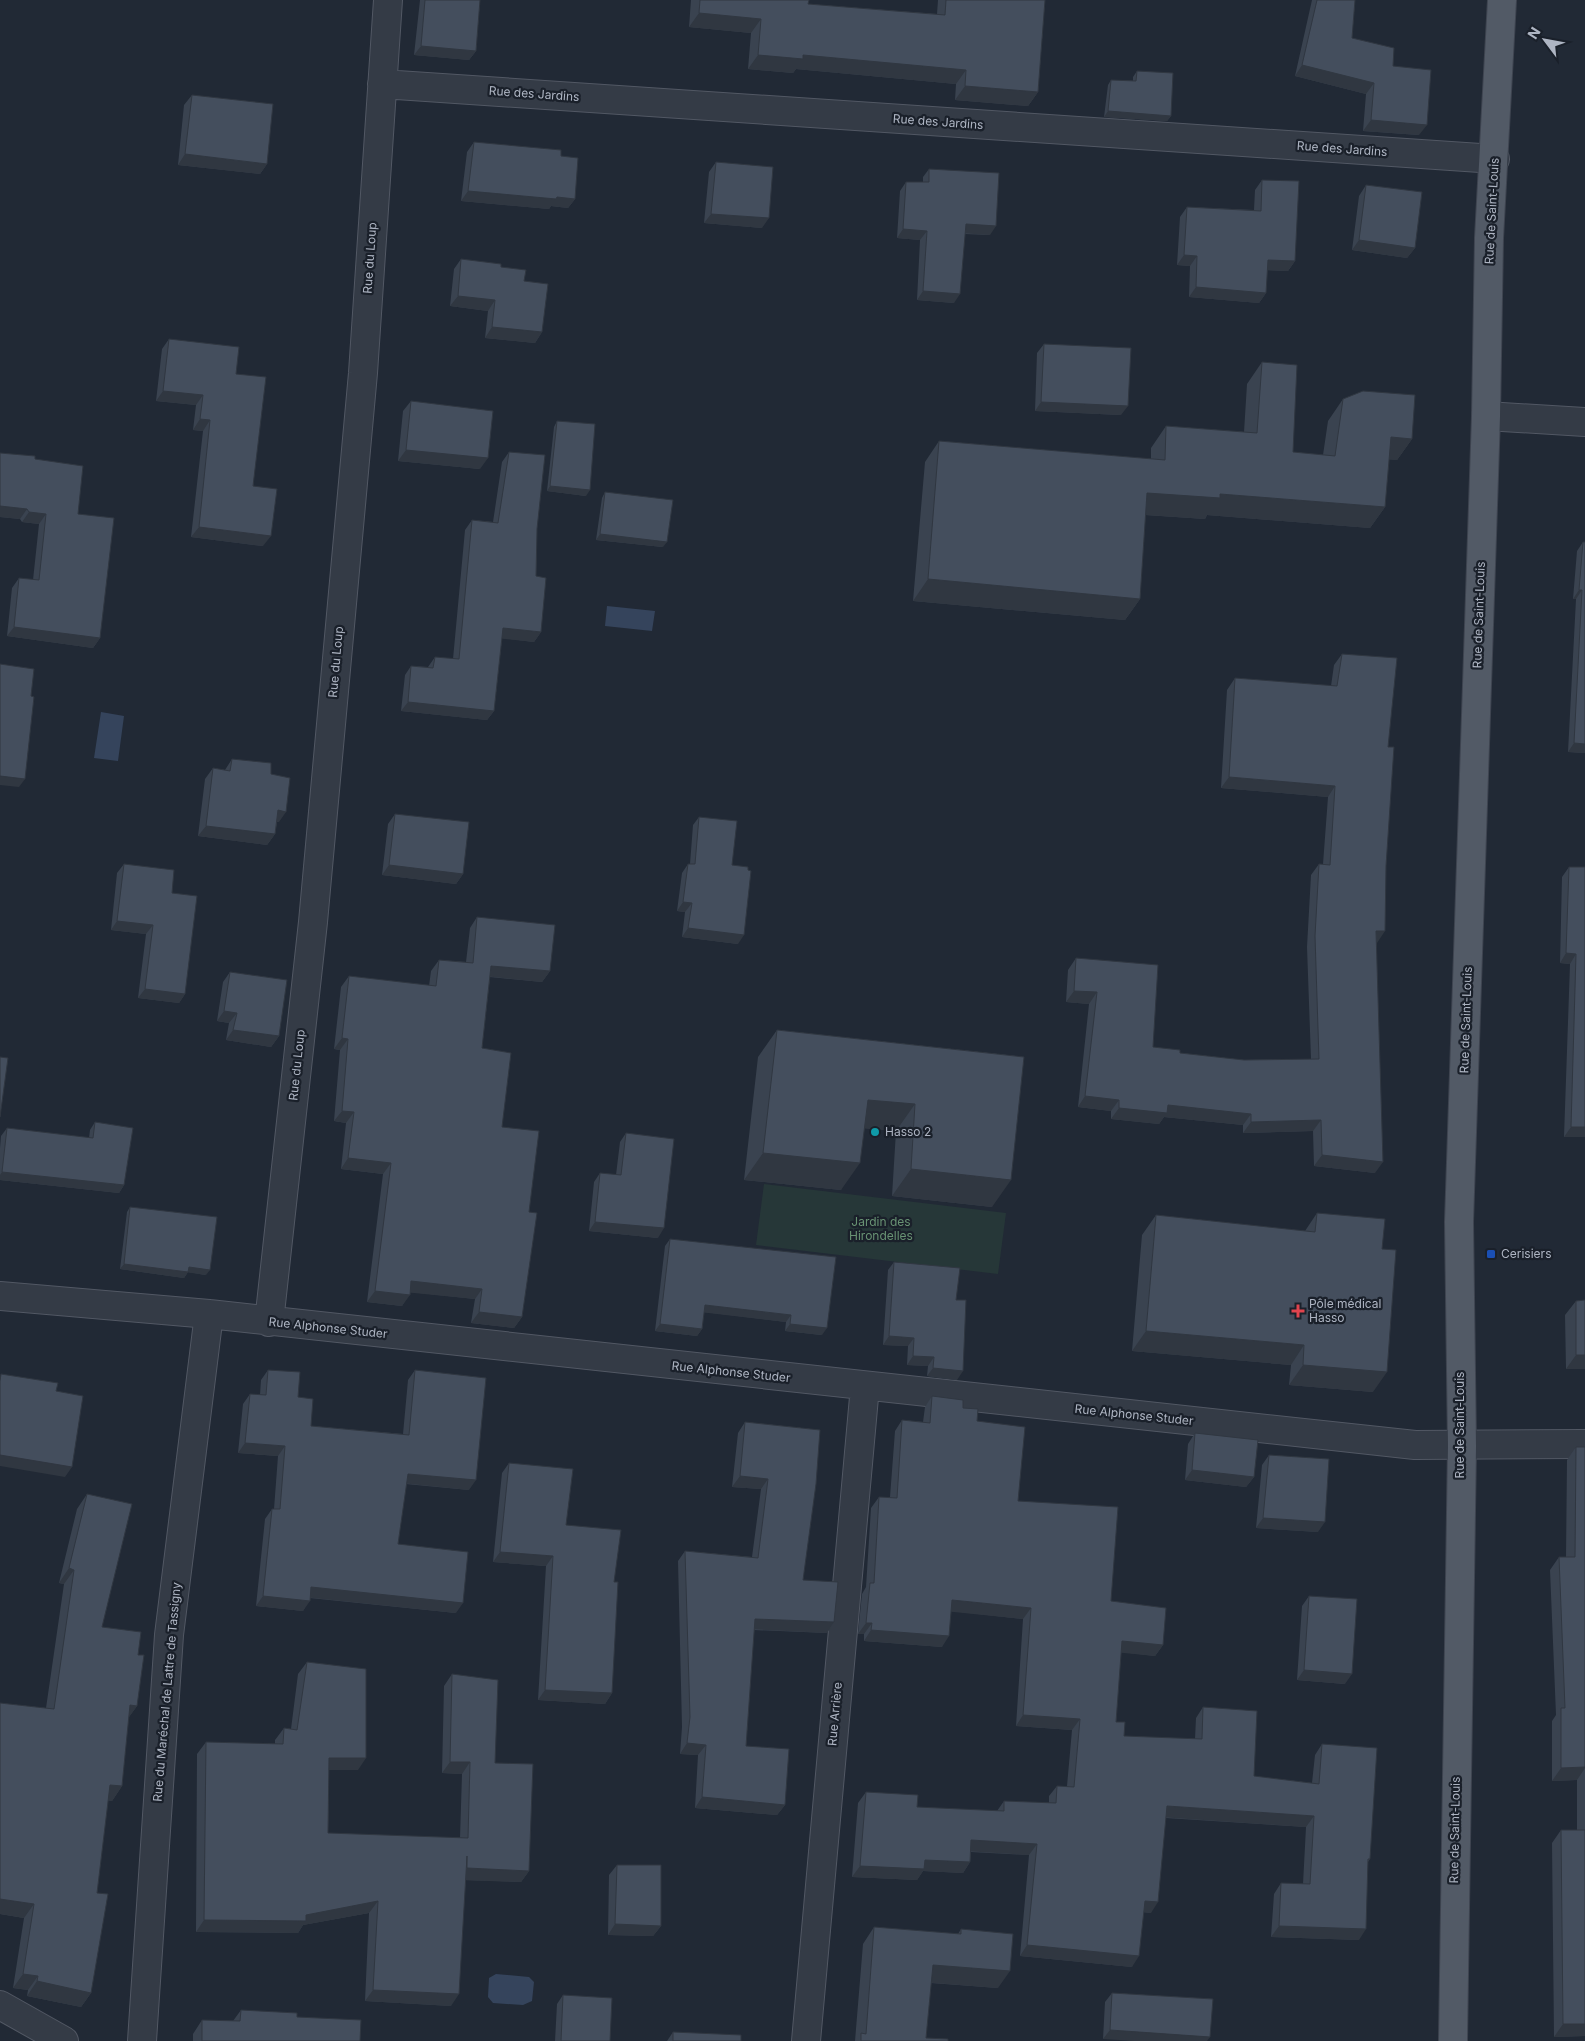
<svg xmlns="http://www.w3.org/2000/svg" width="1585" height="2041" viewBox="0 0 1585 2041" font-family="Inter,sans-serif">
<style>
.green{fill:#263738}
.water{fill:#35445c}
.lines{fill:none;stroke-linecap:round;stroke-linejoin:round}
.minor-casing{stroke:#525864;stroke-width:30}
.major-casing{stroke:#3e4450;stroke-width:30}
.minor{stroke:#343b46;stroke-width:28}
.major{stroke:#525a66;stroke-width:28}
.wall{fill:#3a4350}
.shaded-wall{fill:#303741}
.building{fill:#444e5d;stroke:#303741}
.culture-dot{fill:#0f9aa8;stroke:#1a202a;stroke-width:2}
.transit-dot{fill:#1a4fb4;stroke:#1a202a;stroke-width:2}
.health-dot{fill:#e0444e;stroke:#1a202a;stroke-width:2}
.labels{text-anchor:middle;stroke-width:4.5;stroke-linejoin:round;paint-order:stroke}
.street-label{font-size:12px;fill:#aeb5c3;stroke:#1a202a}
.poi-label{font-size:12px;fill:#aeb5c3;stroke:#1a202a;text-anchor:start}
.park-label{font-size:12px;fill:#689273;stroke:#1a202a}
</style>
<rect width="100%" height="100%" fill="#212935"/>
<path class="green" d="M764 1184 1006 1213 998 1274 756 1245Z"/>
<path class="water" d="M607 606 655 611 652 631 605 626Z
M101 712 124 716 118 761 94 758Z
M496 1974 529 1977 534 1982 532 2001 523 2005 493 2003 488 1997 489 1978Z"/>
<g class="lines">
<defs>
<path id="minor" d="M382 84 1495 159
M1486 416 1585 422
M0 1296 209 1314 1415 1445 1585 1444
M269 1322 313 922 363 373 388 0
M0 2005 64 2041
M142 2041 169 1635 209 1314
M806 2041 865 1386"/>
<path id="major" d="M1453 2041 1462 1446 1459 1222 1486 416 1489 238 1502 0"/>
</defs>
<use href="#minor" class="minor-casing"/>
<use href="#major" class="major-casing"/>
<use href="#minor" class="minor"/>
<use href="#major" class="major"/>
</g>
<path class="wall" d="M420 0H480L476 51 469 60 414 55Z
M691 0H809L808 4 937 14 938 0H1045L1038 92 1028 106 955 100 956 84 796 69 793 73 748 69 751 33 689 27Z
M1312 0H1355L1352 38 1393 66 1419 135 1363 131 1366 94 1295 76Z
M1137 71 1171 116 1167 121 1104 117 1108 85 1111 80 1133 81V77Z
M192 95 267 164 260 174 178 165 184 105Z
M474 142 561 156 575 199 568 208 551 206 549 209 461 201 467 152Z
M716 162 762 228 704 223 709 172Z
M929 169 990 235 965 234 954 303 917 300 920 240 897 238 900 191 906 182H923V177Z
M1262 180 1295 261 1288 271 1267 270 1266 293 1259 303 1189 297 1190 266 1177 265 1180 217 1187 207 1254 210 1255 190Z
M1366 185 1415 248 1407 258 1352 250 1359 196Z
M461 259 501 267 524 281 542 332 535 343 485 338 488 311 450 306 454 269Z
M169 339 236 374 263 546 191 537 203 431 193 430 196 405 156 401 162 349Z
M1044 344 1121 415 1035 411 1037 353Z
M1262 362 1293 452 1323 455 1328 421 1343 399 1412 439 1397 460 1389 459 1385 507 1370 528 1207 515 1205 519 1145 515 1140 599 1125 620 913 601 925 462 939 441 1151 459V448L1166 426 1244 432 1247 384Z
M411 401 480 469 398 461 403 411Z
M557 421 586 496 547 491 554 427Z
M509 452 537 529 536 576 541 632 534 642 502 638 494 711 487 720 401 711 405 675 411 666 428 667 435 657 453 659 465 530 472 520 493 522 502 462Z
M0 453 35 459 78 514 100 638 93 648 7 636 12 588 19 578 33 580 39 524 22 522 20 519 0 517Z
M605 492 663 547 596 540 602 498Z
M1583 542H1585V753L1568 752 1576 599H1573L1577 551Z
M1342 654 1388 747 1377 943 1375 1173 1314 1166 1313 1131 1243 1133V1125L1164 1117 1159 1124 1111 1119V1111L1078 1107 1089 1004 1066 1002 1068 970 1076 958 1153 1047 1180 1053 1244 1060 1311 1059 1307 947 1311 875 1319 864H1323L1328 797 1221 788 1227 690 1235 678 1331 686 1334 665Z
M232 759 271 774 279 822H277L275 834 267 845 198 836 205 779 213 768 225 770Z
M395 814 463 874 456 884 382 875 388 824Z
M699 817 732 865 738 944 682 937 685 912 677 911 682 873 688 864H690L693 825Z
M124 864 172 893 185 994 179 1003 138 998 146 934 111 930 117 873Z
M1569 867H1585V1137H1564L1570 964 1560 963 1562 877Z
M477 917 550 971 542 982 490 977 482 1048 502 1127 529 1212 522 1317 514 1328 471 1323 475 1299 410 1292 402 1306 367 1302 383 1174 341 1169 346 1123 334 1121 340 1050 334 1049 341 987 349 976 429 986 431 971 439 960 466 962 470 928Z
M230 972 279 1036 271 1047 226 1040 229 1023 217 1021 223 982Z
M777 1030 1024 1057 992 1207 892 1196 896 1131 864 1128 841 1190 744 1180 758 1057Z
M95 1122 124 1185 119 1193 0 1180V1148L1 1136 7 1128 89 1138 90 1130Z
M626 1133 658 1238 589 1231 594 1182 600 1173 616 1175 620 1142Z
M130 1207 206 1275 188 1272 184 1278 120 1269 127 1212Z
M1317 1213 1382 1249 1373 1392 1289 1385 1291 1365 1132 1351 1142 1235 1156 1215 1305 1231Z
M670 1239 822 1335 785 1331 786 1322 704 1312 702 1329 697 1336 655 1331 665 1246Z
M894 1262 956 1300 957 1380 927 1376 928 1366 907 1365 908 1346 883 1345 888 1270Z
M1585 1300V1369H1566L1565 1315 1576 1301Z
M268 1370 298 1397 311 1426 403 1434 408 1380 415 1370 469 1490 406 1484 398 1544 456 1613 310 1598 303 1611 256 1606 265 1519 272 1509H274L278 1456 238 1453 243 1404 250 1394 260 1395 261 1380Z
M932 1396 963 1408 977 1421 1018 1501 1111 1601 1163 1645 1155 1656 1121 1652 1116 1722 1124 1736 1195 1739 1196 1718 1203 1707 1254 1776 1312 1783 1315 1755 1322 1744 1370 1859 1368 1862 1359 1940 1271 1937 1274 1894 1281 1883 1303 1884 1306 1827 1166 1818 1151 1913 1144 1912 1132 1967 1020 1956 1029 1855 971 1852 970 1862 963 1873 923 1871 917 1880 852 1877 858 1803 866 1792 917 1807 997 1811 1004 1801 1049 1803V1796L1057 1786H1067L1072 1730 1016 1726 1023 1619 951 1611 942 1647 864 1641V1634H858L862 1594 866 1587 871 1508 879 1497H890L895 1431 902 1420 923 1422 925 1407Z
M745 1422 820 1430 803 1580 834 1622 827 1633 754 1630 746 1746 785 1805 777 1815 695 1808 698 1755 680 1754 682 1727 678 1561 685 1551 752 1557 761 1489 732 1487 738 1433Z
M1195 1433 1254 1477 1246 1487 1185 1480 1188 1444Z
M1576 1447H1585V2036L1554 2037 1552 1843 1561 1830H1577V1780L1552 1781V1721L1556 1715 1550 1570 1559 1557H1566L1567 1460Z
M1269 1455 1318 1532 1256 1528 1262 1465Z
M509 1463 566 1525 614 1582 612 1693 605 1704 538 1700 546 1566 493 1562 502 1473Z
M87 1494 102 1627 138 1655 137 1706 128 1718 122 1786 112 1801 108 1800 97 1893 91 1993 81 2007 27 1996 28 1990 13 1988 24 1918 0 1914V1703L46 1708 64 1584 59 1583 77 1509Z
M1309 1596 1345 1684 1297 1680 1302 1606Z
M307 1662 358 1770H329L328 1833 460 1838 462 1774 442 1773 444 1686 452 1674 495 1763 529 1871 521 1882 466 1880 451 2006 365 2001 369 1913 303 1925 298 1933 196 1932 197 1754 206 1742 275 1744V1740L284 1728 291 1729 298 1674Z
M617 1865 661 1926 653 1936 608 1935 609 1875Z
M874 1927 958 1934 961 1929 998 1988 931 1983 926 2038 948 2041H855L863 1944Z
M1112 1993 1213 1999 1103 2039 1105 2002Z
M563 1995 610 2041H555L557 2004Z
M241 2010 297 2017 360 2041H193V2034L202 2020 233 2021Z
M673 2032 741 2041H667Z"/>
<path class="shaded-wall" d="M699 13 761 19 751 33 689 27Z
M421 46 476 51 469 60 414 55Z
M758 55H803L966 70 956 84 796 69 793 73 748 69Z
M1302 65 1374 83 1366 94 1295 76Z
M965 86 1038 92 1028 106 955 100Z
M1108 111 1171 116 1167 121 1104 117Z
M1371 120 1427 125 1419 135 1363 131Z
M185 154 267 164 260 174 178 165Z
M468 191 557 197 575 199 568 208 551 206 549 209 461 201Z
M711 214 769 218 762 228 704 223Z
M966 224 996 226 990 235 960 233Z
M903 229 927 231 920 240 897 238Z
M1359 240 1415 248 1407 258 1352 250Z
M1184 255 1197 256 1190 266 1177 265Z
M1268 260 1295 261 1288 271 1261 270Z
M1196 287 1266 293 1259 303 1189 297Z
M923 291 960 294 954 303 917 300Z
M458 296 495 300 488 311 450 306Z
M492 327 542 332 535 343 485 338Z
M163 391 203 395 196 405 156 401Z
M1041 402 1128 406 1121 415 1035 411Z
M200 419 210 420 203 431 193 430Z
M1391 437 1412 439 1397 460 1376 459Z
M406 450 488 458 480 469 398 461Z
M550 486 590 490 586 496 547 491Z
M1147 493 1220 494 1385 507 1370 528 1207 515 1205 519 1132 514Z
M0 506 27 509 20 519 0 517Z
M29 512 46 514 39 524 22 522Z
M199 527 271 536 263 546 191 537Z
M600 534 667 542 663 547 596 540Z
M928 579 1140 599 1125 620 913 601Z
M1579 590H1582L1576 599H1573Z
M14 627 100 638 93 648 7 636Z
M503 628 541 632 534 642 496 638Z
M408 702 494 711 487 720 401 711Z
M1574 743 1585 744V753L1568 752Z
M0 776 25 779 19 787 0 785Z
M1229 777 1335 786 1328 797 1221 788Z
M278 810 286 812 279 822 271 821Z
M206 826 275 834 267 845 198 836Z
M389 865 463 874 456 884 382 875Z
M683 902 692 903 685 912 677 911Z
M117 921 153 925 146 934 111 930Z
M688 928 744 935 738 944 682 937Z
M1376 931H1385L1377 943Z
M1566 953 1576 954 1570 964 1560 963Z
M491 966 550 971 542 982 484 976Z
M145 989 185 994 179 1003 138 998Z
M1074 991 1097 992 1089 1004 1066 1002Z
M224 1011 237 1013 229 1023 217 1021Z
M233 1030 279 1036 271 1047 226 1040Z
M342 1038 348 1039 340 1050 334 1049Z
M1085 1096 1119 1100 1111 1111 1078 1107Z
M868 1100 915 1104 896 1131 848 1127Z
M1168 1105 1251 1114 1243 1125 1164 1117 1159 1124 1111 1119 1119 1108Z
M342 1111 354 1112 346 1123 334 1121Z
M1321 1120 1313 1131 1243 1133 1251 1122Z
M1571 1127H1585V1137H1564Z
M763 1153 860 1163 841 1190 744 1180Z
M1322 1155 1383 1162 1375 1173 1314 1166Z
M348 1158 391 1163 383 1174 341 1169Z
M911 1169 1011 1180 992 1207 892 1196Z
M2 1172 124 1185 119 1193 0 1180V1175Z
M595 1222 664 1228 658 1238 589 1231Z
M124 1264 188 1272 184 1278 120 1269Z
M189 1267 210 1270 206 1275 185 1272Z
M411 1281 482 1289 475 1299 404 1292Z
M375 1291 410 1295 402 1306 367 1302Z
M705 1305 791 1315 786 1322 700 1312Z
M479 1312 522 1317 514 1328 471 1323Z
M660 1324 702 1329 697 1336 655 1331Z
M790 1324 827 1328 822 1335 785 1331Z
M1146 1331 1304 1345 1291 1365 1132 1351Z
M889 1336 914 1338 908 1346 883 1345Z
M1576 1355H1585V1369H1566Z
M913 1356 934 1357 928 1366 907 1365Z
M1303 1365 1387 1372 1373 1392 1289 1385Z
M933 1368 963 1371 957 1380 927 1376Z
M245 1443 285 1446 278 1456 238 1453Z
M0 1455 72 1467 65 1477 0 1466Z
M1192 1470 1254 1477 1246 1487 1185 1480Z
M408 1474 476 1480 469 1490 401 1483Z
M740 1476 768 1479 761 1489 732 1487Z
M1263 1518 1325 1522 1318 1532 1256 1528Z
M500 1552 553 1556 546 1566 493 1562Z
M69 1568 74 1570 64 1584 59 1583Z
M311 1587 463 1603 456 1613 304 1597Z
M263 1596 310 1601 303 1611 256 1606Z
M952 1600 1031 1608 1023 1619 944 1611Z
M755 1619 834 1622 827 1633 748 1629Z
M866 1623H872L864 1634H858Z
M871 1630 949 1636 942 1647 864 1641Z
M1122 1641 1163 1645 1155 1656 1114 1652Z
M1304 1670 1352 1674 1345 1684 1297 1680Z
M545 1690 612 1693 605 1704 538 1700Z
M130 1705 137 1706 127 1720Z
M1023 1715 1080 1719 1072 1730 1016 1726Z
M687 1743 706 1745 698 1755 680 1754Z
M329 1758H366L358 1770H321Z
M450 1762H470L462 1774 442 1773Z
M1585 1767V1768L1577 1780 1552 1781 1561 1768Z
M110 1785 122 1786 112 1801 100 1800Z
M702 1797 785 1805 777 1815 695 1808Z
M1167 1806 1314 1816 1306 1827 1160 1817Z
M971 1840 1037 1844 1029 1855 964 1851Z
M925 1860 970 1862 963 1873 923 1871 917 1880 852 1877 860 1866Z
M467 1868 529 1871 521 1882 459 1880Z
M0 1899 34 1904 24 1918 0 1914Z
M378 1901 369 1913 303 1925 298 1933 196 1932 204 1920 306 1915Z
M1145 1901 1158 1902 1151 1913 1137 1912Z
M615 1924 661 1926 653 1936 608 1935Z
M1279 1926 1366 1929 1359 1940 1271 1937Z
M1027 1945 1139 1956 1132 1967 1020 1956Z
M933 1965 1010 1971 998 1988 921 1982Z
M23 1974 38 1976 28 1990 13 1988Z
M37 1981 91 1993 81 2007 27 1996Z
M373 1990 459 1994 451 2006 365 2001Z
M1563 2024H1585V2036L1554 2037Z
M1110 2030 1210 2037 1207 2041H1134L1103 2039Z"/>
<path class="building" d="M425 0H480L476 51 421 46Z
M700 0H809L808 4 945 15 946 0H1045L1038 92 965 86 966 70 803 55V59L758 55 761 19 699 13Z
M1317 0H1355L1352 38 1394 48 1393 66 1431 70 1427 125 1371 120 1374 83 1302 65Z
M1137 71 1173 73 1171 116 1108 111 1111 80 1136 81Z
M192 95 273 104 267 164 185 154Z
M474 142 561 150V156L578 158 575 199 557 197 556 199 468 191Z
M716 162 773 167 769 218 711 214Z
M929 169 999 173 996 226 966 224 960 294 923 291 927 231 903 229 906 182H929Z
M1262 180 1299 181 1295 261 1268 260 1266 293 1196 287 1197 256 1184 255 1187 207 1261 211Z
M1366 185 1422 192 1415 248 1359 240Z
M461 259 501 264V267L526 270 524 281 548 284 542 332 492 327 495 300 458 296Z
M169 339 239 347 236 374 266 377 253 486 277 489 271 536 199 527 210 420 200 419 203 395 163 391Z
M1044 344 1131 348 1128 406 1041 402Z
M1262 362 1297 365 1293 452 1335 456 1343 399 1363 391 1415 395 1412 439 1391 437 1385 507 1220 494V498L1147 493 1140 599 928 579 939 441 1165 460 1166 426 1257 433Z
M411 401 493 411 488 458 406 450Z
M557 421 595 424 590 490 550 486Z
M509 452 545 455 537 529 536 576 546 578 541 632 503 628 494 711 408 702 411 666 433 668 435 657 459 659 472 520 498 523Z
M0 453 35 456V459L83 466 78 514 114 518 100 638 14 627 19 578 39 580 46 514 29 512 27 509 0 506Z
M605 492 673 500 667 542 600 534Z
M1583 542H1585V744L1574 743 1582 590H1579Z
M1342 654 1397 658 1388 747H1394L1386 866 1385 931H1376L1383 1162 1322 1155 1321 1120 1251 1122V1114L1168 1105 1167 1113 1119 1108V1100L1085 1096 1097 992 1074 991 1076 958 1158 965 1153 1047 1180 1050V1053L1244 1060 1319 1059 1315 936 1319 864 1330 865 1335 786 1229 777 1235 678 1337 686Z
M0 664 34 669 31 696 34 697 25 779 0 776Z
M232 759 271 763V774L290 778 286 812 278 810 275 834 206 826 213 768 230 771Z
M395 814 469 822 463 874 389 865Z
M699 817 737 821 732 865 748 867V870L751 871 744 935 688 928 692 903 683 902 688 864H695Z
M124 864 174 870 172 893 197 896 185 994 145 989 153 925 117 921Z
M1569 867H1585V1127H1571L1576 954 1566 953Z
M477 917 555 925 550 971 491 966 482 1048 511 1053 502 1127 539 1131 529 1212 537 1213 522 1317 479 1312 482 1289 411 1281 410 1295 375 1291 391 1163 348 1158 354 1112 342 1111 348 1039 342 1038 349 976 436 986 439 960 473 963Z
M230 972 287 980 279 1036 233 1030 237 1013 224 1011Z
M777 1030 1024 1057 1011 1180 911 1169 915 1104 868 1100 860 1163 763 1153Z
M0 1057 8 1058 0 1117Z
M95 1122 133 1128 124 1185 2 1172 7 1128 93 1138Z
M626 1133 674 1139 664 1228 595 1222 600 1173 621 1175Z
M130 1207 217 1217 210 1270 189 1267 188 1272 124 1264Z
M1317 1213 1385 1219 1382 1249 1396 1250 1387 1372 1303 1365 1304 1345 1146 1331 1156 1215 1315 1232Z
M670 1239 836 1257 827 1328 790 1324 791 1315 705 1305 702 1329 660 1324Z
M894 1262 960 1268 956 1300H966L963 1371 933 1368 934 1357 913 1356 914 1338 889 1336Z
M1585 1300V1355H1576V1301Z
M268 1370 300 1372 298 1397 313 1399 311 1426 409 1435 415 1370 486 1378 476 1480 408 1474 398 1544 468 1552 463 1603 311 1587 310 1601 263 1596 272 1509H280L285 1446 245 1443 250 1394 266 1395Z
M1 1374 58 1383 56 1391 83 1396 72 1467 0 1455V1381Z
M932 1396 963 1400V1408L978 1409 977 1421 1025 1427 1018 1501 1118 1507 1111 1601 1166 1608 1163 1645 1122 1641 1116 1722H1125L1124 1736 1202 1739 1203 1707 1257 1711 1254 1776 1319 1784 1322 1744 1377 1748 1370 1859H1368L1366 1929 1279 1926 1281 1883 1310 1884 1314 1816 1167 1806 1158 1902 1145 1901 1139 1956 1027 1945 1037 1844 971 1840 970 1862 925 1860 924 1869 860 1866 866 1792 918 1795 917 1807 1004 1811V1801L1056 1803 1057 1786 1074 1787 1080 1719 1023 1715 1031 1608 952 1600 949 1636 871 1630 872 1623H866L870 1583H874L879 1497 897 1498 902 1420 930 1423Z
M745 1422 820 1430 816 1484 803 1580 838 1582 834 1622 755 1619 746 1746 789 1749 785 1805 702 1797 706 1745 687 1743 690 1717 685 1551 758 1558 768 1479 740 1476Z
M1195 1433 1258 1440 1254 1477 1192 1470Z
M1576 1447H1585V1767L1561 1768V1708H1565L1559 1557H1575Z
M1269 1455 1329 1459 1325 1522 1263 1518Z
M509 1463 573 1469 566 1525 621 1530 614 1582H618L612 1693 545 1690 553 1556 500 1552Z
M87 1494 132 1504 102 1627 141 1632 138 1655H144L137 1706 130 1705 122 1786 110 1785 97 1893 108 1894 91 1993 37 1981 38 1976 23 1974 34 1904 0 1899V1703L54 1709 74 1570 69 1568Z
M1309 1596 1357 1599 1352 1674 1304 1670Z
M307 1662 366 1669V1758H329L328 1833 468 1838 470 1762H450L452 1674 498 1680 495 1763 533 1764 529 1871 467 1868V1856L459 1994 373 1990 378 1901 306 1915V1921L204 1920 206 1742 283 1744 284 1728 297 1730Z
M1561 1830H1585V2024H1563Z
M617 1865H661V1926L615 1924Z
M874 1927 961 1934V1929L1013 1934 1010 1971 933 1965 926 2038 948 2039V2041H861V2033L866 2034Z
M1112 1993 1213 1999 1210 2037 1110 2030Z
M563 1995 612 1998 610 2041H561Z
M241 2010 297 2013V2017L361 2020 360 2041H202V2020L240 2021Z
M673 2032 741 2035V2041H673Z"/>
<circle class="culture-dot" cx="875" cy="1132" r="5"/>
<rect class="transit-dot" x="1486" y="1249" width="10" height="10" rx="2.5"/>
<path class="health-dot" d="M1295.5 1303.5h5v5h5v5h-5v5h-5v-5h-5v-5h5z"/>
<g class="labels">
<g class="street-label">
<text transform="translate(534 94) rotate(4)" y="4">Rue des Jardins</text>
<text transform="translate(938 122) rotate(4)" y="4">Rue des Jardins</text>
<text transform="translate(1342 149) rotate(4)" y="4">Rue des Jardins</text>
<text transform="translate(1492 211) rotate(-87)" y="4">Rue de Saint-Louis</text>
<text transform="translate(370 258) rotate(-86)" y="4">Rue du Loup</text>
<text transform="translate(1479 615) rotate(-88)" y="4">Rue de Saint-Louis</text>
<text transform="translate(336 662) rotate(-85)" y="4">Rue du Loup</text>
<text transform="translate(1466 1020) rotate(-88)" y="4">Rue de Saint-Louis</text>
<text transform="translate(297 1065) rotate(-84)" y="4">Rue du Loup</text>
<text transform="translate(328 1328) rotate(6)" y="4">Rue Alphonse Studer</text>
<text transform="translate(731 1372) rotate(6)" y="4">Rue Alphonse Studer</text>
<text transform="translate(1134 1415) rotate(6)" y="4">Rue Alphonse Studer</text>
<text transform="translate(1460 1425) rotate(-90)" y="4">Rue de Saint-Louis</text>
<text transform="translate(167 1692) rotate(-85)" y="4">Rue du Maréchal de Lattre de Tassigny</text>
<text transform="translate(835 1714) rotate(-85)" y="4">Rue Arrière</text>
<text transform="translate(1455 1830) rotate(-89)" y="4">Rue de Saint-Louis</text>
</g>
<g class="poi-label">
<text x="885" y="1136">Hasso 2</text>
<text x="1501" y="1258">Cerisiers</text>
<text x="1309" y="1308">Pôle médical<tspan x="1309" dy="14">Hasso</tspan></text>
</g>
<g class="park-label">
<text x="881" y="1226">Jardin des<tspan x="881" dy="14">Hirondelles</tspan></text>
</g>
</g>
<g transform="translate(1545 40) rotate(302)" stroke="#1a202a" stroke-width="4" paint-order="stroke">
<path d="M0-4L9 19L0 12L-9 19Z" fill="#aeb5c3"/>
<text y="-8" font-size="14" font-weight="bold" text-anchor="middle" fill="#aeb5c3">N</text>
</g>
</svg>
